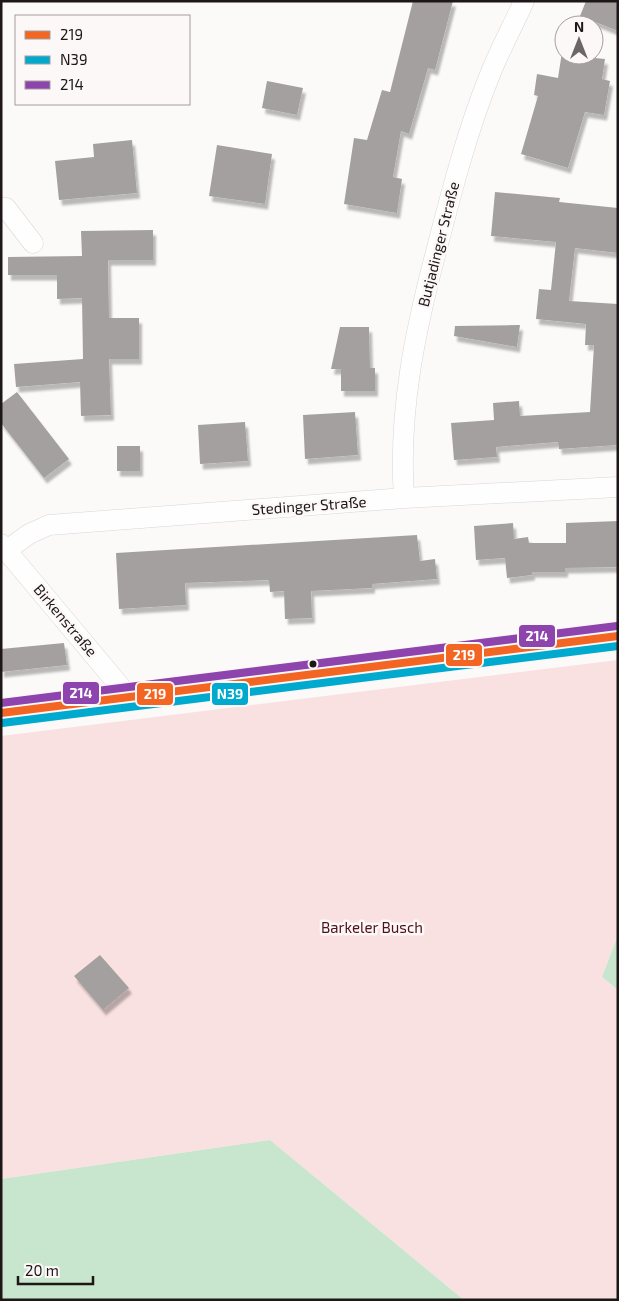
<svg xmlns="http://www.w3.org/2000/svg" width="619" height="1301" viewBox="0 0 619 1301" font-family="'Exo 2',sans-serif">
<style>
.green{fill:#fae1e1}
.water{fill:#c8e5ce}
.building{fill:#a5a0a0;filter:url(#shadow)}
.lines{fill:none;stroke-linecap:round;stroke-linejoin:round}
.minor-casing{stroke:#dbd5d5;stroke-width:21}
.tertiary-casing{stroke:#dbd5d5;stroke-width:28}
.minor{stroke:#fffefe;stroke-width:20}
.tertiary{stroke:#fffefe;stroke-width:26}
.bus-1-casing{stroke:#fdf8f8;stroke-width:11}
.bus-2-casing{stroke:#fdf8f8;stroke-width:11}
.bus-3-casing{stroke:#fdf8f8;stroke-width:11}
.bus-1{stroke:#f26522;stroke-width:8}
.bus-2{stroke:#00a9ce;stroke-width:8}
.bus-3{stroke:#8e44ad;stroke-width:8}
.bus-dot{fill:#1e1717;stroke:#fdf8f8;stroke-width:2}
.labels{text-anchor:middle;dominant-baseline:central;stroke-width:5;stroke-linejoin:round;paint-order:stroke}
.street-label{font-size:15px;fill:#1e1717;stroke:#fdf8f8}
.park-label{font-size:15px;fill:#4f1018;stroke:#fdf8f8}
.line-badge{stroke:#fdf8f8;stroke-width:2}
.badge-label{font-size:14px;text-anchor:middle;font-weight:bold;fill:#fff}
</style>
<defs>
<filter id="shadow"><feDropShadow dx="3" dy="5.5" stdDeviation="1" flood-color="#0004"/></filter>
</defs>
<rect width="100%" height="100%" fill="#fcf9f9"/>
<!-- green -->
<path class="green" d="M 618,660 L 618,935 L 602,977 L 618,990 L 618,1300 L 464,1300 L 270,1140 L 1,1179 L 1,736 Z"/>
<!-- water -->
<path class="water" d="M 618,935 L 618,990 L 602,977 Z
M 270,1140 L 464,1300 L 1,1300 L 1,1179 Z"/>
<!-- building -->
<path class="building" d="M 413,1 L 453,1 L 435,70 L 428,68 L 409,134 L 401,131 L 393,177 L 402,179 L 397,213 L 344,204 L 354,138 L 367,140 L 382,90 L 390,92 Z
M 586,1 L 618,1 L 618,31 L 580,16 Z
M 562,52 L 564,55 L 605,59 L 602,79 L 610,81 L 604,115 L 585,112 L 568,168 L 521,154 L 538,96 L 534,95 L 537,74 L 558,78 Z
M 267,81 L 303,88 L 297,115 L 262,108 Z
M 132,140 L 137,193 L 59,200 L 55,161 L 94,157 L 93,144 Z
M 217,145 L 272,154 L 265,204 L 209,196 Z
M 495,192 L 560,198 L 559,202 L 618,208 L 618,253 L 575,248 L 569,301 L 618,304 L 618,445 L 559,449 L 558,442 L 496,447 L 497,457 L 454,460 L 451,423 L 494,420 L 493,403 L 519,401 L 520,416 L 590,412 L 594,345 L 585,345 L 586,324 L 536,319 L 539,289 L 551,290 L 556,242 L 491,236 Z
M 153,230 L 153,260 L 108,260 L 109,318 L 139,318 L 139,359 L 109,359 L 111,415 L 81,416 L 80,382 L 16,387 L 14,364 L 83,359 L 82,298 L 57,299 L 57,275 L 8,275 L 8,257 L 82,256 L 81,231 Z
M 520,325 L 517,347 L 454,336 L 455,326 Z
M 340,327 L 369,327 L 370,368 L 375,368 L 375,391 L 341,391 L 341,369 L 331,369 Z
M 17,392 L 69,459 L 44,478 L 1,423 L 1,404 Z
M 355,412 L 358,455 L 305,459 L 303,415 Z
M 245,422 L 248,461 L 200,464 L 198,425 Z
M 117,446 L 140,446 L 140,471 L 117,471 Z
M 618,521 L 618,567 L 565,568 L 565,572 L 532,572 L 532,575 L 507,578 L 505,558 L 476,560 L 474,526 L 513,523 L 514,539 L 528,537 L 529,543 L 566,543 L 566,523 Z
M 417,535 L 420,561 L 435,559 L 437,579 L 372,584 L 372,588 L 311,591 L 312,618 L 285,619 L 284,591 L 270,592 L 269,580 L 185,583 L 186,605 L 119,609 L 116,553 Z
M 64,643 L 67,665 L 1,672 L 1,649 Z
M 100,955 L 129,988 L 103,1010 L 74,976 Z"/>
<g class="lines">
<defs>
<path id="minor" d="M 1,208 L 6,208 L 33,243
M 404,498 C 398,412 415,331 437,248 C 452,190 467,132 489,77 C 499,51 513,26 524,1
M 1,544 L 129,697
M 7,550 L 29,534 L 49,525 L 404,498 L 618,487"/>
<path id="tertiary" d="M 1,713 L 618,636"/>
</defs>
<!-- minor casing -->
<use href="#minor" class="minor-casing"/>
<!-- tertiary casing -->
<use href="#tertiary" class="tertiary-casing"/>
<!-- minor -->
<use href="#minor" class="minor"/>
<!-- tertiary -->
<use href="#tertiary" class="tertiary"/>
<defs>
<path id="bus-1" d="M 1,713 L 618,636"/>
<path id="bus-2" d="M 2,723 L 618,646"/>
<path id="bus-3" d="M 1,703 L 617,626"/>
</defs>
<!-- bus-1 casing -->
<use href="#bus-1" class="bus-1-casing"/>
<!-- bus-2 casing -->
<use href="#bus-2" class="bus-2-casing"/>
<!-- bus-3 casing -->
<use href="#bus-3" class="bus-3-casing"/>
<!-- bus-1 -->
<use href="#bus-1" class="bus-1"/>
<!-- bus-2 -->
<use href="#bus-2" class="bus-2"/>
<!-- bus-3 -->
<use href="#bus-3" class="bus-3"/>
</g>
<!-- markers -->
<circle class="bus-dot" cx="313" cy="664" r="4.5"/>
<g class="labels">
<!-- street labels -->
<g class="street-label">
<text transform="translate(438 244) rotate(-76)">Butjadinger Straße</text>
<text transform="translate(309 505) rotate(-4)">Stedinger Straße</text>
<text transform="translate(66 620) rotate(50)">Birkenstraße</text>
</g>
<!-- park labels -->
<g class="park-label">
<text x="372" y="927">Barkeler Busch</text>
</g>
</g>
<g class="line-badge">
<rect x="518" y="624" width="38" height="24" rx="5" fill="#8e44ad"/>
<rect x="445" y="643" width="38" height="24" rx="5" fill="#f26522"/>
<rect x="62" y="681" width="38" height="24" rx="5" fill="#8e44ad"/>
<rect x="136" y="682" width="38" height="24" rx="5" fill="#f26522"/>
<rect x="211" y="682" width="38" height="24" rx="5" fill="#00a9ce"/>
</g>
<g class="badge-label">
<text x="537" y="641">214</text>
<text x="464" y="660">219</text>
<text x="81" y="698">214</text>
<text x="155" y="699">219</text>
<text x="230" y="699">N39</text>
</g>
<!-- border -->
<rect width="619" height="1301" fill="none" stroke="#1e1717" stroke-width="5"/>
<!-- legend -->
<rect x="15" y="15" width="175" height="90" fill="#fdf8f8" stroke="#a49e9e"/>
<rect x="25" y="31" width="25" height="8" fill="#f26522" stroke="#a49e9e"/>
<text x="60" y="40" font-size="15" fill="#1e1717">219</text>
<rect x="25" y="56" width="25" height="8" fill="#00a9ce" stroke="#a49e9e"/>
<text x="60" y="65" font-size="15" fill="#1e1717">N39</text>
<rect x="25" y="81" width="25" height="8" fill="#8e44ad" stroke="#a49e9e"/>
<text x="60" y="90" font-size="15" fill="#1e1717">214</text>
<!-- north arrow -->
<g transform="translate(579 40)"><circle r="24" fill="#fdf8f8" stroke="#a49e9e"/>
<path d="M0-4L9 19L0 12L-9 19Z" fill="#6c6666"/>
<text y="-8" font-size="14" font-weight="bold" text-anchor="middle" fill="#1e1717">N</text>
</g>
<!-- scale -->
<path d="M18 1276v8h75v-8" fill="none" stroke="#1e1717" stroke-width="2.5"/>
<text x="25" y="1276" font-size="15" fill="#1e1717" stroke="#fdf8f8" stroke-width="4" paint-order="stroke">20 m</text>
</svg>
